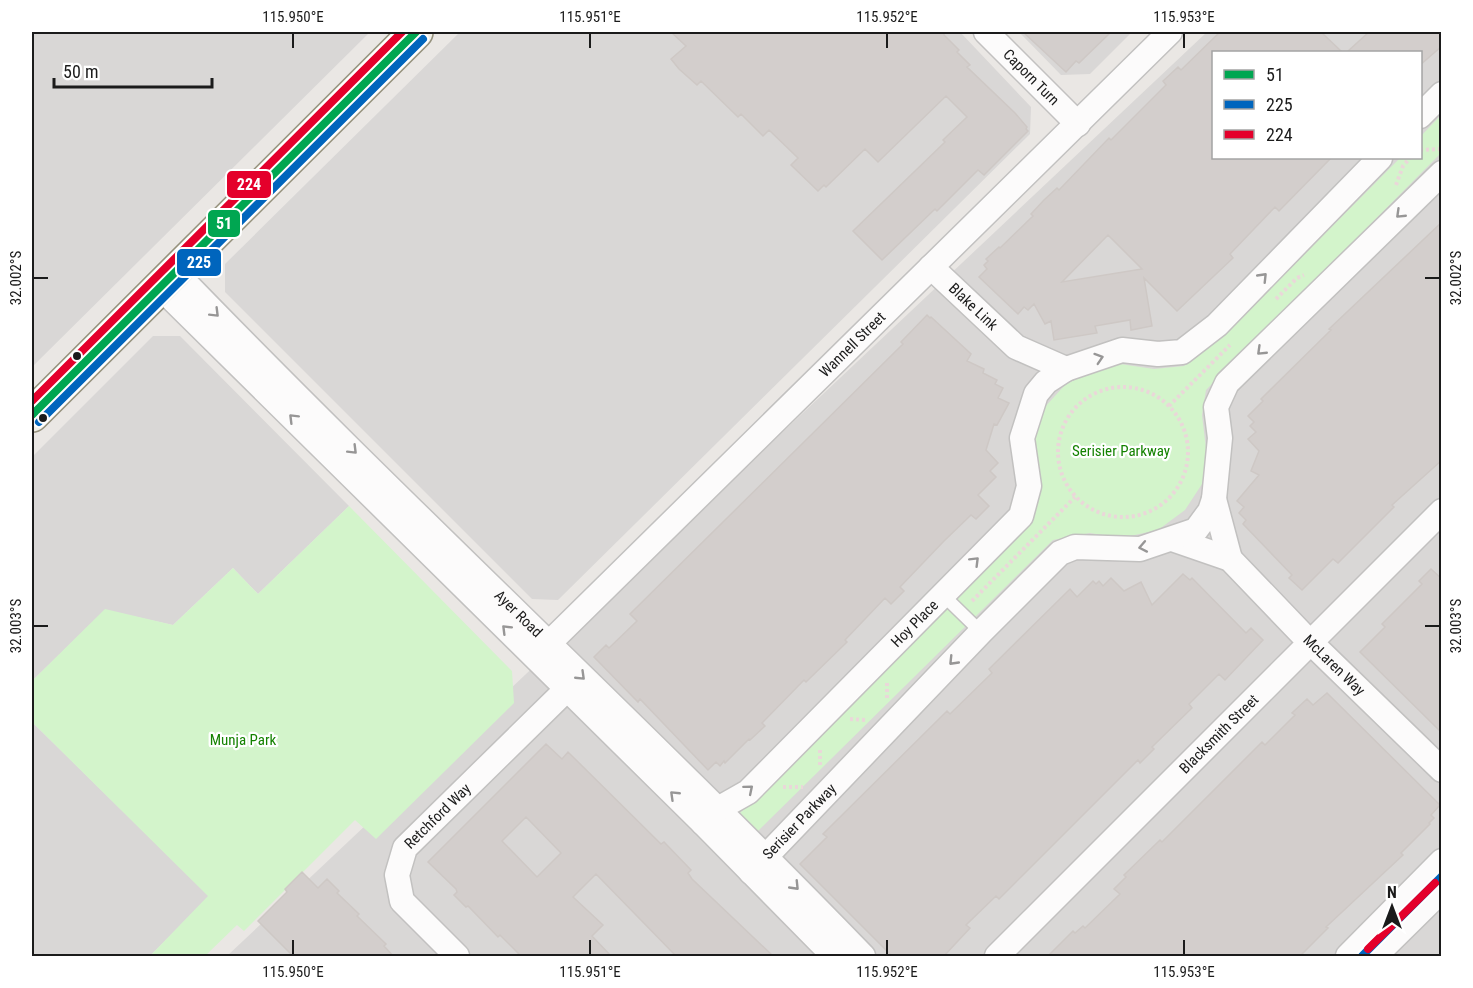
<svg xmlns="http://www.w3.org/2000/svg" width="1473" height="988" viewBox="0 0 1473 988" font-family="'Roboto Condensed',sans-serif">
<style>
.residential{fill:#d9d7d6;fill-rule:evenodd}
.park{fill:#d3f4cb}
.building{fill:#d3cecc;stroke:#cec8c5;stroke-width:1.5;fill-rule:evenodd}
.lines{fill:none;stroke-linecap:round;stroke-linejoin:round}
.lane-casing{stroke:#c2c1c0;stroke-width:15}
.street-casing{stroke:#c2c1c0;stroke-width:27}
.secondary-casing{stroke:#95917c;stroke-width:36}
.path{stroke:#ead7d9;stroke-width:4;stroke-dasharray:3 3;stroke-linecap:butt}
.lane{stroke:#fcfbfb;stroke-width:12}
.street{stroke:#fcfbfb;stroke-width:24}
.secondary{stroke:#f2f0e8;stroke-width:33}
.bus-1-casing{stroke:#fff;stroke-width:12}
.bus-2-casing{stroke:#fff;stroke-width:12}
.bus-3-casing{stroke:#fff;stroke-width:12}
.bus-1{stroke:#00a651;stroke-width:8}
.bus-2{stroke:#0065bd;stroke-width:8}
.bus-3{stroke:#e4002b;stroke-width:8}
.oneway{stroke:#979696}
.ticks{fill:none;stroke:#1b1b1b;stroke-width:2}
.bus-dot{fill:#1b1b1b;stroke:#fff;stroke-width:2}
.labels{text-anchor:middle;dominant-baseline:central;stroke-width:4.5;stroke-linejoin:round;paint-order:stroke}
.street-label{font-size:15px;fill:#1b1b1b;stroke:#fff}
.park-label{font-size:15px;fill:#148201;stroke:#fff}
.line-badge{stroke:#fff;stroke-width:2}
.badge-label{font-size:16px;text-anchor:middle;font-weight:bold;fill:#fff}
.neatline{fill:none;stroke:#1b1b1b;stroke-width:2}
.ticks-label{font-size:15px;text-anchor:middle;fill:#1b1b1b}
</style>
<rect width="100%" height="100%" fill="#eae7e4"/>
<!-- residential -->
<path class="residential" d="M 32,32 L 370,32 L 32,367 Z
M 460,32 L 960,32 L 1031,107 L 1030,134 L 558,600 L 532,599 L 225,292 L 225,264 Z
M 1019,32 L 1132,32 L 1090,74 L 1061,75 Z
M 1207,32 L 1441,32 L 1441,956 L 227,956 ZM 1214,52 L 1420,52 L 1420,158 L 1214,158 Z
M 153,336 L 180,336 L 349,506 L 258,594 L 233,568 L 173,625 L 105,610 L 32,681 L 32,457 Z
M 32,722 L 209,896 L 150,956 L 32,956 Z"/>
<!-- park -->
<path class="park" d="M 1441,115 L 1441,153 L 1206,390 L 1202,415 L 1207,457 L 1202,484 L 1185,510 L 1158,530 L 1121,538 L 1090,533 L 1053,540 L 756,833 L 738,815 L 1034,517 L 1041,487 L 1032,456 L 1034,436 L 1043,409 L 1065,385 L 1093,370 L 1120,364 L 1154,369 L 1184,366 L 1290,269 L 1400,158 L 1420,158 L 1421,136 Z
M 349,506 L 512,671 L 514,703 L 376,839 L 355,820 L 244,931 L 237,925 L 205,956 L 150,956 L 208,896 L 32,722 L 32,681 L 105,609 L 173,625 L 233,568 L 258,594 Z"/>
<!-- building -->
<path class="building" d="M 671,32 L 944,32 L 944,35 L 959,50 L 957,52 L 970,65 L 967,67 L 1015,113 L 1027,127 L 1026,129 L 1028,131 L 984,175 L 978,170 L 937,211 L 935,209 L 882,260 L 853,231 L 945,142 L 943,140 L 967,117 L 946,96 L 878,162 L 865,149 L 826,187 L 824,185 L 818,191 L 791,165 L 798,158 L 769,130 L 763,136 L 741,114 L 738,117 L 701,81 L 697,85 L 679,69 L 671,59 L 686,46 Z
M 1023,32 L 1111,32 L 1079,63 L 1076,61 L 1066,72 Z
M 1220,32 L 1321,32 L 1342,52 L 1214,52 L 1214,158 L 1331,158 L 1279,211 L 1275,207 L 1230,254 L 1233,258 L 1177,311 L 1144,278 L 1152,326 L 1131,330 L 1130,320 L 1095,326 L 1097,333 L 1054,340 L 1051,321 L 1045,324 L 1034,304 L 1028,310 L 1024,307 L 1018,314 L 979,277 L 987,269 L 984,265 L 988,261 L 986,259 L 999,247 L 1000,248 L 1033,216 L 1031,214 L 1044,200 L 1057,188 L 1059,190 L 1109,138 L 1111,140 L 1166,85 L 1163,81 L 1178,67 L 1181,70 ZM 1108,235 L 1142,269 L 1062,282 Z
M 1369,32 L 1442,32 L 1442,46 L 1420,65 L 1420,52 L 1347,52 Z
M 1442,222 L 1442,460 L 1392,505 L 1394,507 L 1338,563 L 1333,559 L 1302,590 L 1289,578 L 1292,575 L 1243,524 L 1246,520 L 1239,513 L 1244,507 L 1237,501 L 1259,475 L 1251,471 L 1259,451 L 1248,439 L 1256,432 L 1250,426 L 1254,422 L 1248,416 L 1263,401 L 1261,399 L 1331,330 L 1329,329 Z
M 927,315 L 930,318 L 931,317 L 971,354 L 967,361 L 984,369 L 983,373 L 997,380 L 995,384 L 1003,388 L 998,398 L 1009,403 L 997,425 L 994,424 L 986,450 L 998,463 L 990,471 L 996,477 L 978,495 L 989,506 L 976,519 L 971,515 L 944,541 L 900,587 L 904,591 L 891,604 L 885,598 L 845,640 L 847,642 L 806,682 L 804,680 L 762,723 L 765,726 L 750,740 L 749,739 L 725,763 L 724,761 L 720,766 L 716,762 L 708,770 L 640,699 L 638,702 L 594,657 L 606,645 L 609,648 L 637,621 L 630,614 L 903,344 L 901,342 Z
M 1431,569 L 1442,579 L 1442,733 L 1360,652 L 1385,627 L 1382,624 L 1422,584 L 1419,581 Z
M 1183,574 L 1190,580 L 1192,578 L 1246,633 L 1251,628 L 1263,640 L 1225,680 L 1219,674 L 1189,704 L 1192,708 L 1152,747 L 1154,749 L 1140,763 L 1138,760 L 999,899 L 996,896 L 966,925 L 970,928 L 943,957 L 893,957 L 800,864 L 827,837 L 823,834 L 947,711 L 950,714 L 992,673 L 989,669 L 1070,589 L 1077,597 L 1093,581 L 1096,584 L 1099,581 L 1103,586 L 1111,578 L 1124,591 L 1141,582 L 1152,605 Z
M 1327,693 L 1440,805 L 1431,815 L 1434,818 L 1429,823 L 1430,824 L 1401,853 L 1403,855 L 1326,927 L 1328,928 L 1299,957 L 1047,957 L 1073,931 L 1075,933 L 1083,926 L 1085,928 L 1120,894 L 1114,889 L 1126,877 L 1124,875 L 1160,840 L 1162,842 L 1262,742 L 1265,745 L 1295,715 L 1292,713 L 1307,699 L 1313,705 Z
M 546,744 L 562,759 L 568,752 L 661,844 L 664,842 L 691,870 L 688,873 L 692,879 L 774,957 L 677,957 L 596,874 L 573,897 L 603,925 L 592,936 L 612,957 L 522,957 L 500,935 L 498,937 L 468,906 L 466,907 L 454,895 L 457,892 L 456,889 L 428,862 ZM 526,817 L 561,853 L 537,877 L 502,841 Z
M 302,872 L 318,888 L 327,879 L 339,891 L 337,893 L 359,914 L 357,916 L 386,944 L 384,946 L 394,957 L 294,957 L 258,921 L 287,892 L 285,889 Z"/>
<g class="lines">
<defs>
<path id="lane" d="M 942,594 L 981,632"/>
<g id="street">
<path id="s1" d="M 986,32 L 1078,124"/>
<path d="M 1420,116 L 1442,94"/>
<path id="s2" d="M 931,267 L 1016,347 L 1066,369"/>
<path id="s3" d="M 174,271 C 399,504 638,724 863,956"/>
<path d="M 159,286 L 703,823 L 834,956"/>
<path d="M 1214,499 L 1230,559"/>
<path id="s4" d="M 1172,539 L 1230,559 L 1301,633 L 1442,770"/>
<path id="s5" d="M 536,656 L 1170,32"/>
<path id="s6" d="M 703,823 L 718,809 L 748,792 L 1021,516 L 1029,486 L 1022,438 L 1036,394 L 1046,382 L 1066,369 L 1122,350 L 1158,354 L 1182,352 L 1217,325 L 1380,158"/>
<path id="s7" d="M 751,872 L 981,632 L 1060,553 L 1075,547 L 1140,549 L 1196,530 L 1210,511 L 1214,499 L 1220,438 L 1216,407 L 1227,383 L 1442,173"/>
<path id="s8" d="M 457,956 L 402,901 L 397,875 L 405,848 L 566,690"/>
<path id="s9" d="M 997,956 L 1442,511"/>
<path d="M 1348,956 L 1442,861"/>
<path d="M 1375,956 L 1442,890"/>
</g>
<path id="secondary" d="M 32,415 L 416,32"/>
</defs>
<!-- lane casing -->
<use href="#lane" class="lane-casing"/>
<!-- street casing -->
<use href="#street" class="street-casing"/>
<!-- secondary casing -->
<use href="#secondary" class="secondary-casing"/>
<!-- path -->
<path class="path" d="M 1420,150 L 1440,149
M 1396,185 L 1403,166 L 1410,158
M 1276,299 L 1297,278 L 1304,275
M1058 452a65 65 0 1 1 130 0a65 65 0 1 1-130 0Z
M 1169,406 L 1230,345
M 972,601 L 1075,497
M 887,698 L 887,681
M 850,719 L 866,720
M 820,750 L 820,767
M 783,787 L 803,787"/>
<!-- lane -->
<use href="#lane" class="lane"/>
<!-- street -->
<use href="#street" class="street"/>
<!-- secondary -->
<use href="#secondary" class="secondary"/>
<defs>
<path id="bus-1" d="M 32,415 L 416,32"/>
<path id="bus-2" d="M 39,422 L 423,39
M 1362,956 L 1442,876"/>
<path id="bus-3" d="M 32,401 L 402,32
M 1368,949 L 1435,883"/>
</defs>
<!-- bus-1 casing -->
<use href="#bus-1" class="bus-1-casing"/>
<!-- bus-2 casing -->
<use href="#bus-2" class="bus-2-casing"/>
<!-- bus-3 casing -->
<use href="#bus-3" class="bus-3-casing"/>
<!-- bus-1 -->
<use href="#bus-1" class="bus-1"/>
<!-- bus-2 -->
<use href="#bus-2" class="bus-2"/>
<!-- bus-3 -->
<use href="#bus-3" class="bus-3"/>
</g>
<!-- one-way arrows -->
<defs><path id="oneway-chevron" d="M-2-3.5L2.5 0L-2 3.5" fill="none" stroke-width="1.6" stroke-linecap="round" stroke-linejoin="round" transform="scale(1.5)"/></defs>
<g class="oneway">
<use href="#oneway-chevron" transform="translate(1400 214) rotate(136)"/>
<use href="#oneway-chevron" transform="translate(1263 277) rotate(-46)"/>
<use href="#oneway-chevron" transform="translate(215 313) rotate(45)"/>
<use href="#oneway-chevron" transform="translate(1261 351) rotate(136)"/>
<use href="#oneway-chevron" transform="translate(1099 358) rotate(-18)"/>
<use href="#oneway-chevron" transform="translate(293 418) rotate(-135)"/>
<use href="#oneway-chevron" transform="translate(353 450) rotate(45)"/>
<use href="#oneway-chevron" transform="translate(1143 547) rotate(169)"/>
<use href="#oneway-chevron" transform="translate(975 561) rotate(-45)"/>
<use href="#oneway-chevron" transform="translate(506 629) rotate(-135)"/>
<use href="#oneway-chevron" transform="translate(953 661) rotate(134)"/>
<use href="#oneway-chevron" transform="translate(581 676) rotate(44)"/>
<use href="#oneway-chevron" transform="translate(749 789) rotate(-40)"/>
<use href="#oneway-chevron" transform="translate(674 795) rotate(-136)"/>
<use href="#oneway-chevron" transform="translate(795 886) rotate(46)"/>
</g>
<!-- ticks -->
<path class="ticks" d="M 293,33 L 293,48M 590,33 L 590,48M 887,33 L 887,48M 1184,33 L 1184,48M 33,278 L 48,278M 1425,278 L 1440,278M 33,626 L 48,626M 1425,626 L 1440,626M 293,940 L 293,955M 590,940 L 590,955M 887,940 L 887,955M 1184,940 L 1184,955"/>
<!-- markers -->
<g class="bus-dot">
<circle cx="77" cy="356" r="5"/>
<circle cx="43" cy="418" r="5"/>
</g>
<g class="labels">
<!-- street labels -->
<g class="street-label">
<text stroke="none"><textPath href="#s1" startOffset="64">Caporn Turn</textPath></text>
<text stroke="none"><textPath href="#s2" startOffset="58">Blake Link</textPath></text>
<text stroke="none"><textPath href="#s5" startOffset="444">Wannell Street</textPath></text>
<text stroke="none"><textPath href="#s3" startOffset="486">Ayer Road</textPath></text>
<text stroke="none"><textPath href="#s6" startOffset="292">Hoy Place</textPath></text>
<text stroke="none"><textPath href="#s4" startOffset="210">McLaren Way</textPath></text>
<text stroke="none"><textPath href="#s9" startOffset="314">Blacksmith Street</textPath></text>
<text stroke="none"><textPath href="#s8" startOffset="178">Retchford Way</textPath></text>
<text stroke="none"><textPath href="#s7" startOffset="70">Serisier Parkway</textPath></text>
</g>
<!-- park labels -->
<g class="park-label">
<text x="1121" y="451">Serisier Parkway</text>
<text x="243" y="740">Munja Park</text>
</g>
</g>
<g class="line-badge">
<rect x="226" y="170" width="46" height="29" rx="6" fill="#e4002b"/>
<rect x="207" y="209" width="34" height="29" rx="6" fill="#00a651"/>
<rect x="176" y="248" width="46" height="29" rx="6" fill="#0065bd"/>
</g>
<g class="badge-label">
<text x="249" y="190">224</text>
<text x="224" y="229">51</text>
<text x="199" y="268">225</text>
</g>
<!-- border -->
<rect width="1473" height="988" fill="none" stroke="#ffffff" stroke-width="66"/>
<!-- legend -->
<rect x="1212" y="51" width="210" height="108" fill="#ffffff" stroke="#a4a4a4" stroke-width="1.5"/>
<rect x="1224" y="70" width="30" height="9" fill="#00a651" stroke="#a4a4a4" stroke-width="1.5"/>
<text x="1266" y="81" font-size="18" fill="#1b1b1b">51</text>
<rect x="1224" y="100" width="30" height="9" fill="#0065bd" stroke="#a4a4a4" stroke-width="1.5"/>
<text x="1266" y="111" font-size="18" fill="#1b1b1b">225</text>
<rect x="1224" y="130" width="30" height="9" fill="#e4002b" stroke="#a4a4a4" stroke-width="1.5"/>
<text x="1266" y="141" font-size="18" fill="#1b1b1b">224</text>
<!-- north arrow -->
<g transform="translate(1392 907)" stroke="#ffffff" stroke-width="4.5" paint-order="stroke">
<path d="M0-4.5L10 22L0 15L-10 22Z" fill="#1b1b1b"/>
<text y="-9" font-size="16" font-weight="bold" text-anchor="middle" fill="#1b1b1b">N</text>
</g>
<!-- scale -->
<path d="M54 78v9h158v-9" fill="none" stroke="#1b1b1b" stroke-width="3"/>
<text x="63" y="78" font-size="18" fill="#1b1b1b" stroke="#ffffff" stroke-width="4.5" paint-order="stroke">50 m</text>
<rect x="33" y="33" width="1407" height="922" class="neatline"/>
<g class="ticks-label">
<text x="293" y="22">115.950°E</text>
<text x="590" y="22">115.951°E</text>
<text x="887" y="22">115.952°E</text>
<text x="1184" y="22">115.953°E</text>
<text transform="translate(16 278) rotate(-90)" y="5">32.002°S</text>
<text transform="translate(1456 278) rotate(-90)" y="5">32.002°S</text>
<text transform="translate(16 626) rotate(-90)" y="5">32.003°S</text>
<text transform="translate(1456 626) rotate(-90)" y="5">32.003°S</text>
<text x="293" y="977">115.950°E</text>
<text x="590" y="977">115.951°E</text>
<text x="887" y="977">115.952°E</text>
<text x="1184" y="977">115.953°E</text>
</g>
</svg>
